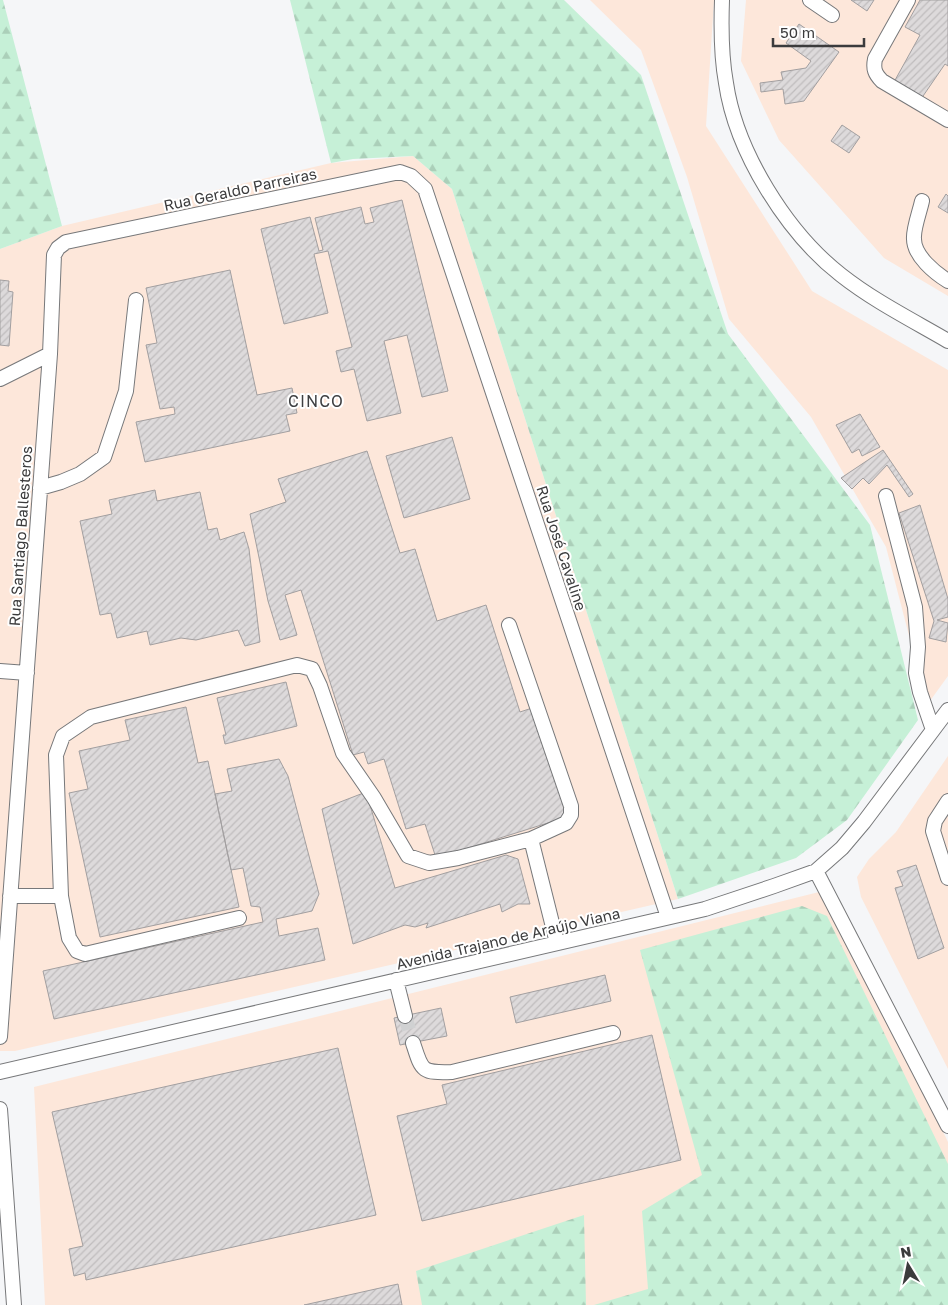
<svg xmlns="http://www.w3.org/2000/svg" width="948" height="1305" viewBox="0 0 948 1305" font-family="'Golos Text',sans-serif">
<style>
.industrial{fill:#fde7da}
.forest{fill:url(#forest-firs)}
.building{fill:url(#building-hatch);stroke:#a29fa0}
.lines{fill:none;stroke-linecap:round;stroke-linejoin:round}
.minor-tunnel{stroke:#d0d1d2;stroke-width:14;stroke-dasharray:14 7;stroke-linecap:butt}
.minor-casing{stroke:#77787a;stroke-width:16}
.minor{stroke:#fff;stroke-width:14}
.labels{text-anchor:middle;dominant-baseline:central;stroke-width:4;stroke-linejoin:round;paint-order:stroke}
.street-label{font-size:15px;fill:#3b3b3c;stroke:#fff}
.neighbourhood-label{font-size:16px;letter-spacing:1px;fill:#3e3f41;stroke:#fff}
</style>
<defs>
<pattern id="forest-firs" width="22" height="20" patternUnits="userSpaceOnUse" patternTransform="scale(1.25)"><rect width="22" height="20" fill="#c6f0d7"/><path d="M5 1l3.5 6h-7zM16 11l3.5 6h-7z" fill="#abcfb9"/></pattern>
<pattern id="building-hatch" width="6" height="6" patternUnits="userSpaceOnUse" patternTransform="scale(1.25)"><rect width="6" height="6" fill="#dddadb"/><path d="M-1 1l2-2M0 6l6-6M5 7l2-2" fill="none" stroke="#bfbcbd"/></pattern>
</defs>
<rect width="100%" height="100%" fill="#f5f6f8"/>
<!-- industrial -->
<path class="industrial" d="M 590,0 L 714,0 L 706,126 L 812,291 L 948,370 L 948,676 L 927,705 L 886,547 L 811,417 L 729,319 L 687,177 L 641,50 Z
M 746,0 L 948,0 L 948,296 L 884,258 L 779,140 L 741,61 Z
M 413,156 L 452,189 L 678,899 L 15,1051 L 0,1051 L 0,249 L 62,226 L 331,163 Z
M 948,756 L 948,1069 L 861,897 L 857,877 L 869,859 L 896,832 Z
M 827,890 L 948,1142 L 948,1305 L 45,1305 L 34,1087 Z"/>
<!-- forest -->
<path class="forest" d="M 0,0 L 3,0 L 62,226 L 0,249 Z
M 290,0 L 564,0 L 641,75 L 728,334 L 870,525 L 918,720 L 847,820 L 796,858 L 678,899 L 452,189 L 413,156 L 353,159 L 331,163 Z
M 802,906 L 827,916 L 948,1164 L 948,1305 L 594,1305 L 648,1289 L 642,1211 L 702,1175 L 640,950 Z
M 584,1215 L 586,1305 L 422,1305 L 416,1271 Z"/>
<!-- building -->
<path class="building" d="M 851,0 L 874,0 L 867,11 Z
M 920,0 L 948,0 L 948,66 L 945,64 L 921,99 L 894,82 L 920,35 L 905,27 Z
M 799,24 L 839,52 L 804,101 L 785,104 L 783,89 L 761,92 L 760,83 L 783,80 L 781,72 L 806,68 L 811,61 L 786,43 Z
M 842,125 L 860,137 L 849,153 L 831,141 Z
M 946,194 L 948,196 L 948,213 L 938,207 Z
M 402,200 L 448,391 L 422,397 L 407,335 L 384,341 L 401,413 L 367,421 L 354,369 L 341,372 L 336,351 L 352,347 L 328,251 L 314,254 L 328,313 L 284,324 L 261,229 L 310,217 L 319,251 L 323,250 L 315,218 L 361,207 L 365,224 L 374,222 L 370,208 Z
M 230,270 L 257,395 L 292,388 L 297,413 L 286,415 L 290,431 L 145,462 L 136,422 L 175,414 L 174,407 L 160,409 L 146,345 L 157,343 L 146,288 Z
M 0,280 L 9,281 L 8,291 L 13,292 L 9,346 L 0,345 Z
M 860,414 L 880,447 L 862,456 L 859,449 L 852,453 L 836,425 Z
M 452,437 L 470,499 L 404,518 L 386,456 Z
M 883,450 L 913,494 L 909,497 L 887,465 L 869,484 L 863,478 L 852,489 L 841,478 Z
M 367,451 L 400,553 L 415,549 L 437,621 L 486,605 L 520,712 L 532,708 L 567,817 L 436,858 L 425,824 L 406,829 L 384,759 L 368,764 L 364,752 L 353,755 L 301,590 L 285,595 L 297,635 L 280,640 L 268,601 L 250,514 L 286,502 L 278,479 Z
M 155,490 L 157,501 L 200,492 L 208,530 L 217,528 L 220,540 L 244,532 L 249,549 L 260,642 L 245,646 L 238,630 L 196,640 L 181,638 L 150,645 L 147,631 L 117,638 L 111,613 L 100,615 L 80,521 L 112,514 L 109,500 Z
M 920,505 L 948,599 L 948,617 L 937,620 L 948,623 L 946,642 L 929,638 L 934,621 L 899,513 Z
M 286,682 L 297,726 L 225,744 L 223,735 L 226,735 L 217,698 Z
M 186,707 L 198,763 L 208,761 L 239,907 L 100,937 L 69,793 L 88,789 L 79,751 L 130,740 L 125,720 Z
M 279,759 L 288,776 L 319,894 L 312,911 L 276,919 L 279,936 L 318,928 L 325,960 L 54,1019 L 43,971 L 263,922 L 260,907 L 251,906 L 243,868 L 231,870 L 215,794 L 232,791 L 227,769 Z
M 366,792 L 395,888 L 506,855 L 518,859 L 530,904 L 518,904 L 502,912 L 500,904 L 426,928 L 428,923 L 415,927 L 405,925 L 353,944 L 322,809 Z
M 916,865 L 944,948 L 918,959 L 895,888 L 903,886 L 897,871 Z
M 605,975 L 611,1001 L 516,1023 L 510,997 Z
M 441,1008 L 447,1036 L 400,1045 L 394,1018 Z
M 652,1035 L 681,1160 L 422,1221 L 397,1116 L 447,1104 L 442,1085 Z
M 338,1048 L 376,1215 L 86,1280 L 85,1273 L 74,1276 L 69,1249 L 83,1246 L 52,1112 Z
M 398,1284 L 402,1305 L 304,1305 Z"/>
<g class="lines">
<!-- minor-tunnel -->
<path class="minor-tunnel" d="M 405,1016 L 413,1043"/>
<defs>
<path id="minor" d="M 722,0 C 721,28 721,56 726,83 C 736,152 787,233 841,275 C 874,301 912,320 948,341
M 810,0 L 832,15
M 908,0 L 875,59 C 873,69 875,74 882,81 L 948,120
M 922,201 C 920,211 913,229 914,239 C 914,256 935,273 948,281
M 0,379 L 50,354
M 40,488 L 61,482 L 80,474 L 104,457 L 126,391 L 136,300
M 886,496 L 915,607 L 918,647 L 916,673 L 920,692 L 933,730
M 0,671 L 27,673
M 948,801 L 935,821 L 933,831 L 948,878
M 531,839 L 557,943
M 816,871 L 948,1126
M 10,896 L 61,896
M 239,918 L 85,954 L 77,951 L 69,938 L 61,896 L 56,755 L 63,736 L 91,717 L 297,665 L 312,669 L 320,686 L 343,753 L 374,798 L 408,856 L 429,863 L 458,858 L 531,839 L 566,823 L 571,815 L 571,806 L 509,625
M 396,980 L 405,1016
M 0,1037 L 50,354 L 54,255 L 58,248 L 66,242 L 400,172 L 411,176 L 425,189 L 668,917
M 413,1043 C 422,1071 421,1073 452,1072 L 613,1033
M 0,1072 L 705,909 L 774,886 L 816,871 L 842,848 L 864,822 L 948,710
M 0,1109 L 14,1305"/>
</defs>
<!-- minor casing -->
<use href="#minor" class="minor-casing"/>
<!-- minor -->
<use href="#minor" class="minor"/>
</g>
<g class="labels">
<!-- street labels -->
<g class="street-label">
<text transform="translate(240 189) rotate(-12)">Rua Geraldo Parreiras</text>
<text transform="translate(20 536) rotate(-86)">Rua Santiago Ballesteros</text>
<text transform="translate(562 548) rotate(72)">Rua José Cavaline</text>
<text transform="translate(508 938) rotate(-13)">Avenida Trajano de Araújo Viana</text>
</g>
<!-- neighbourhood labels -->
<g class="neighbourhood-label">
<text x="316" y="401">CINCO</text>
</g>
</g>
<!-- north arrow -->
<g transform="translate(908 1265) rotate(350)" stroke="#ffffff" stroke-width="4" paint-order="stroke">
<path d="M0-4L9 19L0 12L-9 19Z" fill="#3b3b3c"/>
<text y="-8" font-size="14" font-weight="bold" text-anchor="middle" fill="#3b3b3c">N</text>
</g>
<!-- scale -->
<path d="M773 38v8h91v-8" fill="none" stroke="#3b3b3c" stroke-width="2.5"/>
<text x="780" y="38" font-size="15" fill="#3b3b3c" stroke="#ffffff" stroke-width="4" paint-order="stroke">50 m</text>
</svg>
